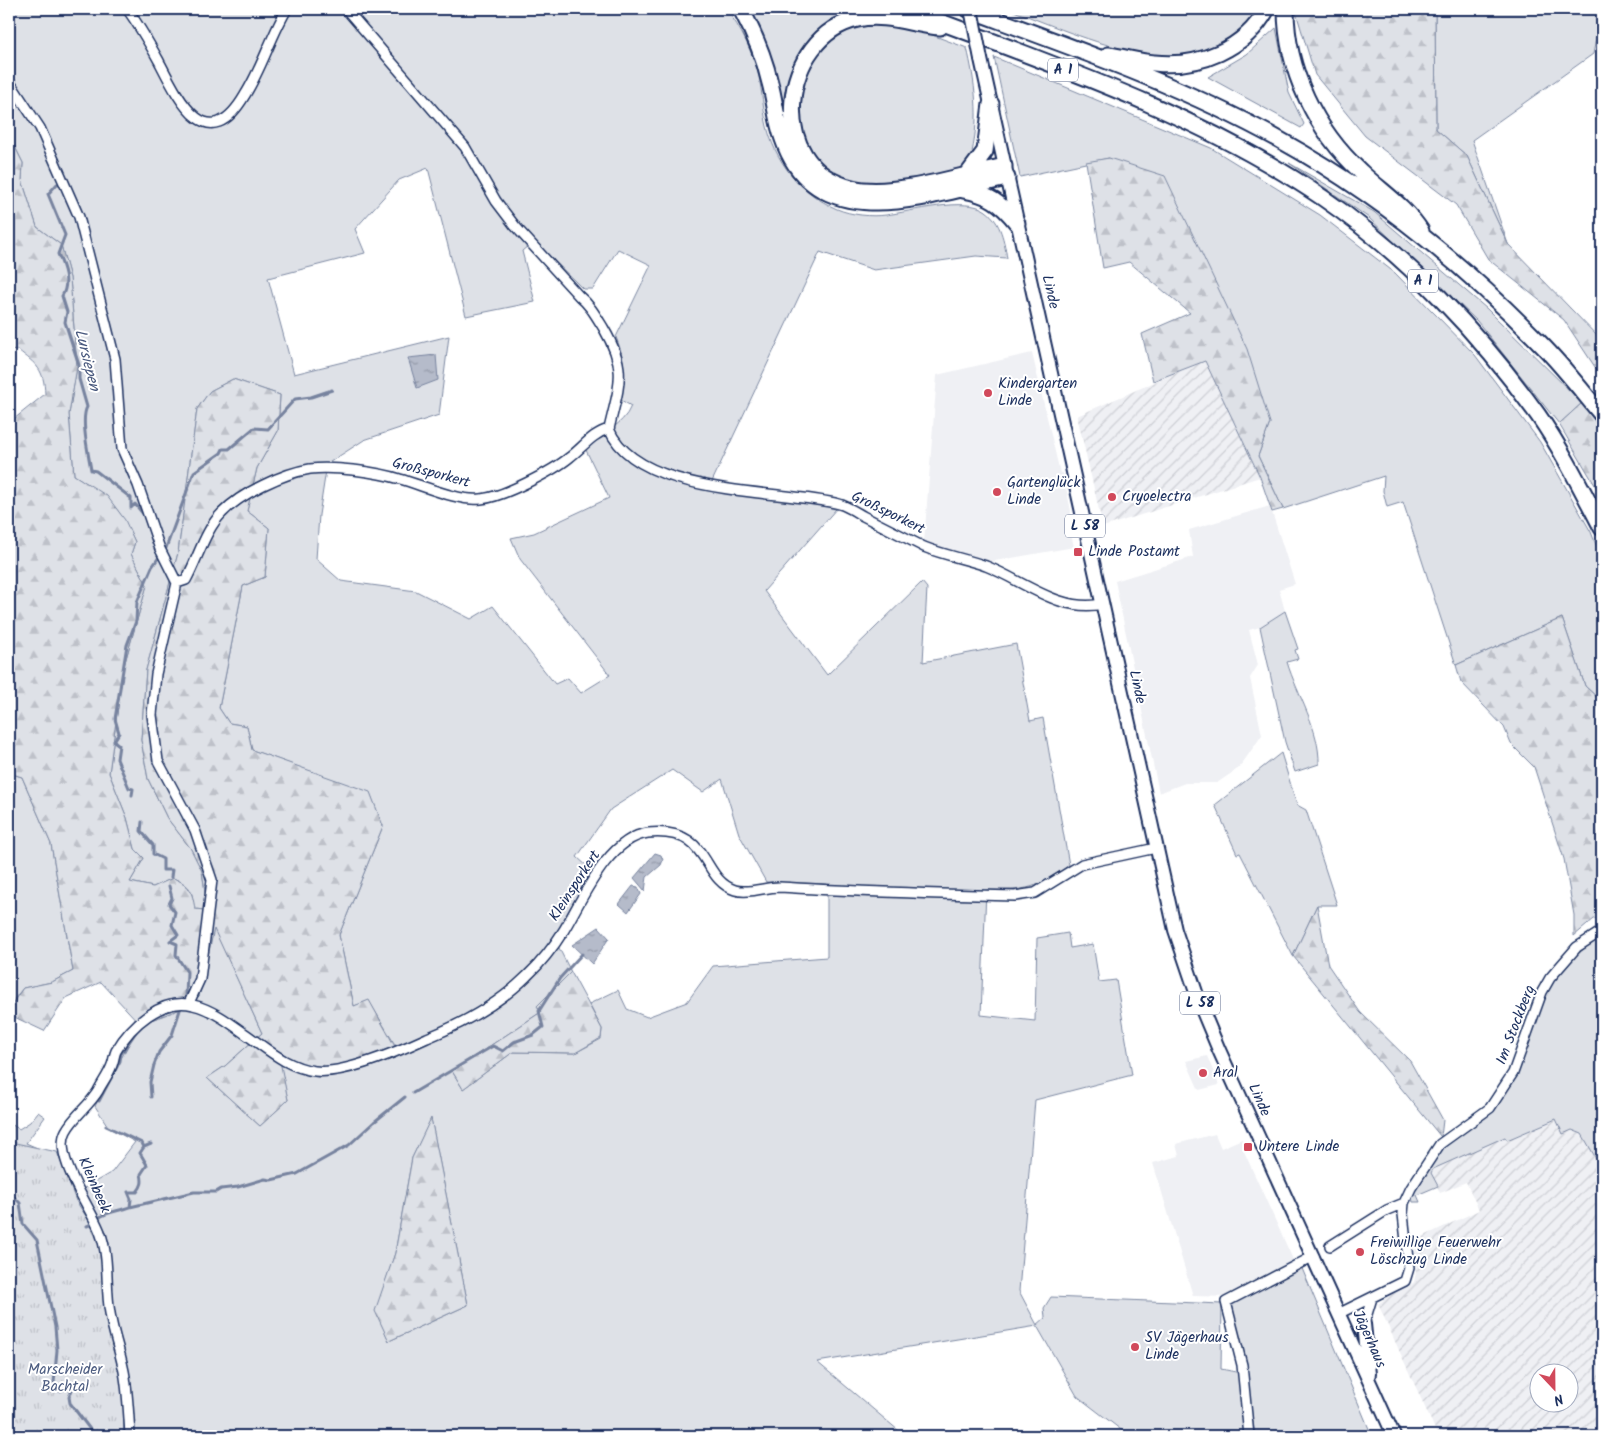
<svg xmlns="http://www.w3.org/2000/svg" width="1611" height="1445" viewBox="0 0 1611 1445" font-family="Kalam,sans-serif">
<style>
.built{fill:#eff0f4}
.industrial{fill:url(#industrial-furrows);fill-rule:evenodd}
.grass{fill:#dee1e7;stroke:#7c88a2;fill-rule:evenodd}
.forest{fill:url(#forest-firs);stroke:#7c88a2}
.park{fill:url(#park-tufts);stroke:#7c88a2}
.water{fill:url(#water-ripples);stroke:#77839f}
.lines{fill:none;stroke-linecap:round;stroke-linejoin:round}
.stream{stroke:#77839f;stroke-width:3}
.minor-casing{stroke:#1b2f5e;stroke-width:12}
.primary-casing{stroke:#1b2f5e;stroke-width:16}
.motorway-casing{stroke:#1b2f5e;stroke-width:19}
.minor{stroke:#fff;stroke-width:9}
.primary{stroke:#fff;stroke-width:12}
.motorway{stroke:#fff;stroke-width:15}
.primary-bridge-casing{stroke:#1b2f5e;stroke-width:16;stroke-linecap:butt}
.primary-bridge{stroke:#fff;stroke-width:12}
.poi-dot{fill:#d1495b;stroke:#fff;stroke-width:2}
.labels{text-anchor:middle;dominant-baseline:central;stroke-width:4;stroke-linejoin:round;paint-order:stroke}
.shield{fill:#fff;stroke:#5f6d8e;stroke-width:1}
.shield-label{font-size:14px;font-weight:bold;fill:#1b2f5e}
.street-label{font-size:15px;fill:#1b2f5e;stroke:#fff}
.poi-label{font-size:15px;fill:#1b2f5e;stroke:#fff;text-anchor:start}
.park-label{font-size:15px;fill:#4c5c80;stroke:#fff}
.water-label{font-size:16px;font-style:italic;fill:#49597e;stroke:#fff}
</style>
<defs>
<pattern id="industrial-furrows" width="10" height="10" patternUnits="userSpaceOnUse" patternTransform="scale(1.25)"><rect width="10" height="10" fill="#eff0f4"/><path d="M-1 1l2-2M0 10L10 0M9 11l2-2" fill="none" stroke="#ccced4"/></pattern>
<pattern id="forest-firs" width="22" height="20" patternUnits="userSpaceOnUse" patternTransform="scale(1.25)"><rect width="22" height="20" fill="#dee1e7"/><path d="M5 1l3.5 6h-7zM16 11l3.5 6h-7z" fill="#bec1c9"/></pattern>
<pattern id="park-tufts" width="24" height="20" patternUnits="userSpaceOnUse" patternTransform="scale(1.25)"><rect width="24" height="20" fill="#dee1e7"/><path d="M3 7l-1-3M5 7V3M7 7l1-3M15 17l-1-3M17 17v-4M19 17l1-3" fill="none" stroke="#bec1c9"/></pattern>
<pattern id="water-ripples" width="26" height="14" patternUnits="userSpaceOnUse" patternTransform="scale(1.25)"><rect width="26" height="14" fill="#b5bbca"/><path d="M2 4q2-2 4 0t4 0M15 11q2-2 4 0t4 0" fill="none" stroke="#9298a7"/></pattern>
</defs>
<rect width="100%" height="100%" fill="#fff"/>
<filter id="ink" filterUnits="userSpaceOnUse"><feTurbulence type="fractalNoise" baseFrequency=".02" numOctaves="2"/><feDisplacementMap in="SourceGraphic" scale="10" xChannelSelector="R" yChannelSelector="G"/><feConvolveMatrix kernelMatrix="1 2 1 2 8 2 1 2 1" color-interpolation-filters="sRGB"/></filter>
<g filter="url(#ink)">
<!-- built -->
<path class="built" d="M 1032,353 L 1060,473 L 1063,473 L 1071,511 L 1070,529 L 1074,547 L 989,562 L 924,542 L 937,375 Z
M 1270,506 L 1295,584 L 1279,589 L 1285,611 L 1260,627 L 1249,630 L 1258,665 L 1250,678 L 1262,735 L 1239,768 L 1217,783 L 1185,783 L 1159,793 L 1115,581 L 1193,557 L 1189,530 Z
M 1207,1056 L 1219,1085 L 1199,1090 L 1186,1061 Z
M 1215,1134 L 1221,1148 L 1242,1139 L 1246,1147 L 1242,1147 L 1295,1264 L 1227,1297 L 1193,1296 L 1153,1163 L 1179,1156 L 1176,1144 Z"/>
<!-- industrial -->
<path class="industrial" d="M 1205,360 L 1260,477 L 1103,527 L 1077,416 Z
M 1556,1119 L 1571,1130 L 1582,1134 L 1602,1169 L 1602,1436 L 1438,1436 L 1378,1304 L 1388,1296 L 1408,1287 L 1414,1282 L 1416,1272 L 1415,1248 L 1422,1237 L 1479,1210 L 1466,1182 L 1440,1193 L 1431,1173 L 1433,1169 L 1505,1137 L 1507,1140 ZM 1538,1372 L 1568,1372 L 1568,1402 L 1538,1402 Z"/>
<!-- grass -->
<path class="grass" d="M 9,9 L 726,9 C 741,28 753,53 759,77 C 762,92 763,107 766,122 C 774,161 800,193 837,209 C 851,215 871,217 886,215 C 909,212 967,196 986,211 C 1001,222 1004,241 1007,258 L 976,256 L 874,270 L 820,252 L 709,488 L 837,508 L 764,591 L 827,675 L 922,582 L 927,588 L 923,662 L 1016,644 L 1030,721 L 1043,718 L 1069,865 C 1037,889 1027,891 986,890 L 981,1015 L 1035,1021 L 1037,938 L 1068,933 L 1070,948 L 1093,944 L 1099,982 L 1116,980 L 1132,1075 L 1035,1100 L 1019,1291 L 1037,1325 L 1045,1318 L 1044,1308 L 1051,1297 L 1222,1304 L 1221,1369 L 1241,1373 L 1246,1436 L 1129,1436 L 1077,1396 L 1037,1326 L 817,1362 L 905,1436 L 52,1436 L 56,1348 L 44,1259 L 18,1201 L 9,1192 L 9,1123 L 19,1129 L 30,1122 L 38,1112 L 45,1117 L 26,1143 L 62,1159 L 74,1194 L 112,1172 L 135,1142 L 109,1128 L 95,1106 L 140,1024 L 189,1006 L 199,996 L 214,928 L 262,1033 L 225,1066 L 207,1078 L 260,1126 L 288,1100 L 279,1060 C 295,1069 309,1073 326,1073 C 338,1073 352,1066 363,1063 C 414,1047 467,1027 510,994 C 528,979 542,962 556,944 L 554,942 C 507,1000 464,1022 397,1048 L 369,1001 L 354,1006 L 339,935 L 383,826 L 370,793 L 252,750 L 247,726 L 229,723 L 219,708 L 243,586 L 265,577 L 269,528 L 247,511 L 257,468 L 278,431 L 280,395 L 233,379 L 210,391 L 197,409 L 178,553 L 146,670 L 141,740 L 148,779 L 167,818 L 191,849 L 202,871 L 206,898 L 205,910 L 194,909 C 192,890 192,886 173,878 L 153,887 L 130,882 L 144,858 L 135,849 L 127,818 L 109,773 L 123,669 L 147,585 L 131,554 L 135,542 C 118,504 108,497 74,475 L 69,414 L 77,366 L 70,278 L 61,245 L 37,227 L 22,180 L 23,163 L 9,135 ZM 428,168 L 466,316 L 535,302 L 522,251 L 534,241 L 583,289 L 593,289 L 618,249 L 651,265 L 616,337 C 625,360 626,376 621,400 L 631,406 C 623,427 601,432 585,448 L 609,498 L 534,533 L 511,538 L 520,559 L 610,675 L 581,693 L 568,678 L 555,684 L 493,606 L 471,619 L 416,591 L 341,581 L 316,559 L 319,515 L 327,464 L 364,440 L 439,415 L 449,336 L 294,374 L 268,278 L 365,253 L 355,229 L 399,180 ZM 672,770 L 703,792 L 722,779 L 739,834 L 766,882 L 827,884 L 827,957 L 713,966 L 687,1002 L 647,1017 L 627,1009 L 618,990 L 589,1004 L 602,1029 L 601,1039 L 575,1053 L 513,1052 L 463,1089 L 452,1071 L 541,1012 L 538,1006 L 571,972 L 557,944 L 582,899 L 598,876 L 577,857 L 611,809 ZM 431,1119 L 468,1305 L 389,1341 L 376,1311 L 395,1253 L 412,1158 Z
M 745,9 L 864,9 L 871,11 L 858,14 L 798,65 L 803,161 L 891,198 L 800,163 Z
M 1008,9 L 1159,9 L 1203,13 L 1215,9 L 1258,9 C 1208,101 1079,34 1008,9 Z
M 1435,9 L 1602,9 L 1593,54 L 1472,140 L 1508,244 L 1467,156 L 1436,129 Z
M 863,23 L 908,26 L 967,48 C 975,81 980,118 972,152 L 977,157 L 956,171 L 896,183 L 863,184 L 823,169 L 801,138 L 798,94 L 813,60 L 825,43 L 838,33 Z
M 1276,28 L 1289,93 L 1304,124 L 1301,128 L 1208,77 L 1247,54 Z
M 994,57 L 1211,148 L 1320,215 L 1395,273 L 1475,355 L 1540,442 L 1591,532 L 1602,560 L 1602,702 L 1585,686 L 1562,618 L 1456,665 L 1403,502 L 1387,507 L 1383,491 L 1384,476 L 1283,509 L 1258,456 L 1270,423 L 1109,158 L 1020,177 Z
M 1289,163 L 1374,212 L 1487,309 L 1582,403 L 1559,424 L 1477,321 L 1369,218 Z
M 1285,611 L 1298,649 L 1295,650 L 1298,659 L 1287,662 C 1297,695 1320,729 1319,764 L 1295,772 L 1285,742 L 1260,627 Z
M 1602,732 L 1602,776 L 1597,774 L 1597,741 Z
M 1281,753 L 1297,805 L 1306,810 L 1337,905 L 1317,905 L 1293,956 L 1240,853 L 1237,854 L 1215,805 Z
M 9,773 L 22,777 L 51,844 L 73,971 L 52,982 L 23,988 L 15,998 L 9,1016 Z
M 1602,936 L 1602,1169 L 1582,1134 L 1572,1130 L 1563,1134 L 1556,1119 L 1507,1140 L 1505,1137 L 1433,1169 L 1431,1173 L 1438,1186 L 1417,1195 L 1420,1202 L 1413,1202 L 1412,1197 C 1420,1179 1431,1156 1447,1143 C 1463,1130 1483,1124 1496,1107 C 1509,1088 1521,1068 1528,1046 C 1534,1027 1538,1007 1548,989 C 1561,966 1581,950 1602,936 Z
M 1301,1266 L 1372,1436 L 1255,1436 L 1245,1363 L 1230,1301 Z"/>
<!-- forest -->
<path class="forest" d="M 1159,9 L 1215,9 L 1203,13 Z
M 1295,9 L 1435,9 L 1436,129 L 1467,156 L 1508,244 L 1602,341 L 1602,375 L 1595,367 L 1564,320 L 1488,259 L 1456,205 L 1365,136 L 1315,75 Z
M 9,135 L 23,163 L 22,180 L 37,227 L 61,245 L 70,278 L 77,367 L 69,414 L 74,475 L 107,496 L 125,520 L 135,542 L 131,554 L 147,585 L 123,669 L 109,773 L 127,818 L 135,849 L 144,858 L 130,882 L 153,887 L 173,878 C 190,885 192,891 195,909 L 204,910 L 206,898 L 202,871 L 191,849 L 167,818 L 148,779 L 141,740 L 146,670 L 178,553 L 197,409 L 210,391 L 233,379 L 280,395 L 278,431 L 257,468 L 247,511 L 269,528 L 265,577 L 243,586 L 219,708 L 229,723 L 247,726 L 252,750 L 370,792 L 383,826 L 339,935 L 354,1006 L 369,1000 L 398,1052 L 329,1074 L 280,1061 L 288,1100 L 260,1126 L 207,1078 L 225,1066 L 262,1033 L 214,929 L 199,996 L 189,1006 L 140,1024 L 101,982 L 66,998 L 44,1031 L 10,1015 L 16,998 L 23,988 L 52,982 L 73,971 L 51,844 L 22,777 L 9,773 L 9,423 L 45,394 C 44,369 37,365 18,350 L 9,351 Z
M 1109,158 L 1165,176 L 1247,349 L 1270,423 L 1258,456 L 1283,509 L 1272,512 L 1260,477 L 1205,361 L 1153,381 L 1142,334 L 1190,313 L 1129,262 L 1103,268 L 1086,162 Z
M 1582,403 L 1602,431 L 1602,497 L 1559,424 Z
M 1562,618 L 1585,686 L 1602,702 L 1602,732 L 1597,741 L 1597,774 L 1602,776 L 1602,918 L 1594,919 L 1574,936 L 1574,915 L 1564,859 L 1534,767 L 1511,744 L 1504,727 L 1461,682 L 1456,665 Z
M 1317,905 L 1328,965 L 1360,1012 L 1410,1061 L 1443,1120 L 1441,1137 L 1293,956 Z
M 571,972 L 602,1029 L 601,1038 L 575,1053 L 513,1052 L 463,1089 L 452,1071 L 541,1012 L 537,1006 Z
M 431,1118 L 468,1305 L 389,1341 L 375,1311 L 395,1253 L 412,1158 Z"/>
<!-- park -->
<path class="park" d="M 9,1136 L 11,1142 L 57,1152 L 76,1201 L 105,1245 L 123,1379 L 124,1436 L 9,1436 Z"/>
<!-- water -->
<path class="water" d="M 436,355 L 438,380 L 417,388 L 408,358 Z
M 655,853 L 661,855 L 663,860 L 661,865 L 647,877 L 645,891 L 634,878 Z
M 633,886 L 638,887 L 641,894 L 628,912 L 619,904 Z
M 599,927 L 609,938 L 592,964 L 572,945 Z"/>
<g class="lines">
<!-- stream -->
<path class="stream" d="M 57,184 L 48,194 L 65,235 L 58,254 C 64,267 70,283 62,296 L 67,312 L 65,322 L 79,365 L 79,379 L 87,407 C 80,419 89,456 91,470 L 96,471 L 131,498 L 131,508 L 135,504 L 144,515 L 154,544
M 166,548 L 194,472 L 221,453 L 223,449 L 229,449 L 254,428 L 268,429 L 295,399 L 311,397 L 332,390
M 132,795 L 133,789 L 129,788 L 117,759 L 119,745 L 114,741 L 119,733 L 115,719 L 127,645 L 136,621 L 137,602 L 152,567 L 159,557
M 142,822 L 141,831 L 153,845 L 153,854 L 163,859 L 163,870 L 172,870 L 171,877
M 169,886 L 172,898 L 169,904 L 175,912 L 172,925 L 178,935 L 170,941 L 177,944 L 176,955 L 187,972 L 186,997
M 413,1093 L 493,1046 L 503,1051 L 514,1042 L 533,1035 L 543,1027 L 539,1011 L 560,978 L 582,954
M 151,1097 L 150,1082 L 154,1065 L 159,1052 L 172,1035 L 180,1010
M 99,1101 L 120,1061 L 121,1054 L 138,1029
M 106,1126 L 142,1143 L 144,1147
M 9,1192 L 20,1203 L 23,1224 L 37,1240 L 55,1327 L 57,1350 L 54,1383 L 55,1390 L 60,1391 L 66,1388 L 72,1390 L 69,1397 L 70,1403 L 95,1436
M 130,1207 L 194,1192 L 216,1192 L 221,1189 L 238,1187 L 265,1179 L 271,1180 L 297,1174 L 349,1145 L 374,1122 L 405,1097
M 98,1218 C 107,1212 119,1211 130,1207 L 131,1199 L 128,1192 L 137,1192 C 142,1186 143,1182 141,1174 L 147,1165 L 140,1153 L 144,1147 L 151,1144
M 87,1226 L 92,1224"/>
<defs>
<path id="minor" d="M 127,9 C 139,25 149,43 159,61 C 178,98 207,160 245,95 C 262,68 271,36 287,9
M 346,9 L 465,147 L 496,201 L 515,226 L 579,296 C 590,305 596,316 604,329 C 628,370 619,385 609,429 C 638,497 779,489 839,504 C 847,506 856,512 863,516 C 883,526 904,537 924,547 C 944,555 966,559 986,566 C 1024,581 1060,613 1102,604
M 9,81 L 40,128 L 79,217 L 115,359 L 122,449 L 138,485 L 160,549 L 177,583 L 156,674 L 152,715 L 158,761 L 195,830 L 212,880 L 200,979 L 189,1003
M 177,583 L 186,580 C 198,558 205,530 222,513 C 241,493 284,473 310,469 C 334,466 377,472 400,479 C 422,485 459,502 481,499 C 503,497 553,471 570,457 C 583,447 593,433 609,429
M 1330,1246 L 1387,1210 L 1404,1203
M 1340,1313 L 1405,1281 L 1409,1268 L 1403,1214 L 1404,1203 L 1411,1188 L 1440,1144 L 1490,1108 L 1513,1073 L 1542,992 L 1550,978 L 1577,947 L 1602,931
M 1364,1324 L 1372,1298
M 130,1436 C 129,1417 128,1397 125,1377 C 122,1356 113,1335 110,1313 C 105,1287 110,1258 100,1232 C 92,1209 52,1156 66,1131 C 74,1116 89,1106 98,1091 C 102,1083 109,1074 112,1065 C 114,1060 114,1055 116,1051 C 130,1026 162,997 193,1005 C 211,1009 229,1022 244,1033 C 266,1048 287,1068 315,1071 C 343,1075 401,1050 427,1038 C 464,1023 499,1004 527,976 C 541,963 554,946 564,930 C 582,900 608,838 648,833 C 712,827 700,879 735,890 C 748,894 765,887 779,887 C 857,892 936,894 1015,896 L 1035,893 L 1082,864 L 1156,848
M 1249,1436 L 1242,1365 L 1226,1302 L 1314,1256"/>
<path id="primary" d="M 981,59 L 1175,930 L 1201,1007 L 1219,1050 L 1394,1436
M 1364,1324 L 1369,1374"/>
<path id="motorway" d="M 741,9 C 754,33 764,56 770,83 C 775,101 776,121 783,139 C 817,239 933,194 1007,178
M 906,9 C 1048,63 1197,112 1323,198 C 1406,255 1480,334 1538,415 C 1563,451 1582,490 1602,528
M 968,9 C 1074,48 1181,85 1280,140 C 1376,193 1463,264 1540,343 C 1562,365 1582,391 1602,415
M 1286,9 C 1286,70 1316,131 1361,172 C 1383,193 1404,205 1421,231
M 940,27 C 913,25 886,13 858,19 C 781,35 763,167 852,188 C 892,198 963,175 1004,166
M 1108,55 C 1124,57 1139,62 1154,63 C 1199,68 1245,49 1267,9
M 968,174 L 985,151 L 991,104
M 963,190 C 990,195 1000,202 1017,223"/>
</defs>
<!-- minor casing -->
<use href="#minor" class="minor-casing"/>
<!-- primary casing -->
<use href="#primary" class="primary-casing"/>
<!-- motorway casing -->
<use href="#motorway" class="motorway-casing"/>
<!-- minor -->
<use href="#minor" class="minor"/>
<!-- primary -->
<use href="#primary" class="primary"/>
<!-- motorway -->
<use href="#motorway" class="motorway"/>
<defs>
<path id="primary-bridge" d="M 971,9 L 981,59"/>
</defs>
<!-- primary-bridge casing -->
<use href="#primary-bridge" class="primary-bridge-casing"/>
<!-- primary-bridge -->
<use href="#primary-bridge" class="primary-bridge"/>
</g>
</g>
<!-- markers -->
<g class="poi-dot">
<circle cx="988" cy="393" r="5"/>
<circle cx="997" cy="492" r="5"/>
<circle cx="1112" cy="497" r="5"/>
<rect x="1073" y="547" width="10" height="10" rx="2.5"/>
<circle cx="1203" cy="1073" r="5"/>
<rect x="1243" y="1142" width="10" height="10" rx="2.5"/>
<circle cx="1360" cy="1252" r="5"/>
<circle cx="1135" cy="1347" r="5"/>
</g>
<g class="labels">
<!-- shield labels -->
<g class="shield">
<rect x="1048" y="58.5" width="30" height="23" rx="4"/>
<rect x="1408" y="269.5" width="30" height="23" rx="4"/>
<rect x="1065" y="514.5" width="40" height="23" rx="4"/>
<rect x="1180" y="991.5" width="40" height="23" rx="4"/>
</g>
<g class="shield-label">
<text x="1063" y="70">A 1</text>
<text x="1423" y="281">A 1</text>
<text x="1085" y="526">L 58</text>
<text x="1200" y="1003">L 58</text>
</g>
<!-- street labels -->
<g class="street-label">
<text transform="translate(1050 292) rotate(77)">Linde</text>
<text transform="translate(431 473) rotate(15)">Großsporkert</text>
<text transform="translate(888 513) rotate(26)">Großsporkert</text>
<text transform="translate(1137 687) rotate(78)">Linde</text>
<text transform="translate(575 886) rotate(-57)">Kleinsporkert</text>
<text transform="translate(1516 1025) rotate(-69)">Im Stockberg</text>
<text transform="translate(1259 1100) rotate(66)">Linde</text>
<text transform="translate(94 1185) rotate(66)">Kleinbeek</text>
<text transform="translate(1369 1339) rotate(66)">Jägerhaus</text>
</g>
<!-- poi labels -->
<g class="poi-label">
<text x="998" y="384">Kindergarten<tspan x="998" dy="17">Linde</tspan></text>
<text x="1007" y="483">Gartenglück<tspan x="1007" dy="17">Linde</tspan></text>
<text x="1122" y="497">Cryoelectra</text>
<text x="1088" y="552">Linde Postamt</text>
<text x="1213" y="1073">Aral</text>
<text x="1258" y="1147">Untere Linde</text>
<text x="1370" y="1243">Freiwillige Feuerwehr<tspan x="1370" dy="17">Löschzug Linde</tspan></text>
<text x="1145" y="1338">SV Jägerhaus<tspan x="1145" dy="17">Linde</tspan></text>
</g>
<!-- park labels -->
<g class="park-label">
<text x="65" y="1370">Marscheider<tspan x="65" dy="17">Bachtal</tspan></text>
</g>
<!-- water labels -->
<g class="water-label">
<text transform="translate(87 360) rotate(76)">Lursiepen</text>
</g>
</g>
<!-- margin -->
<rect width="1611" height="1445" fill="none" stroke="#fff" stroke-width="30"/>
<rect x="15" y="15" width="1581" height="1415" fill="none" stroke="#1b2f5e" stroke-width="2" filter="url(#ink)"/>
<!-- north arrow -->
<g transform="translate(1554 1388) rotate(158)"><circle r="24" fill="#ffffff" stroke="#a4acbf"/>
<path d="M0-4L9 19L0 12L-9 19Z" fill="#d1495b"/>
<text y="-8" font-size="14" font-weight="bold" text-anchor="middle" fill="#1b2f5e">N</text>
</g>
</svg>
